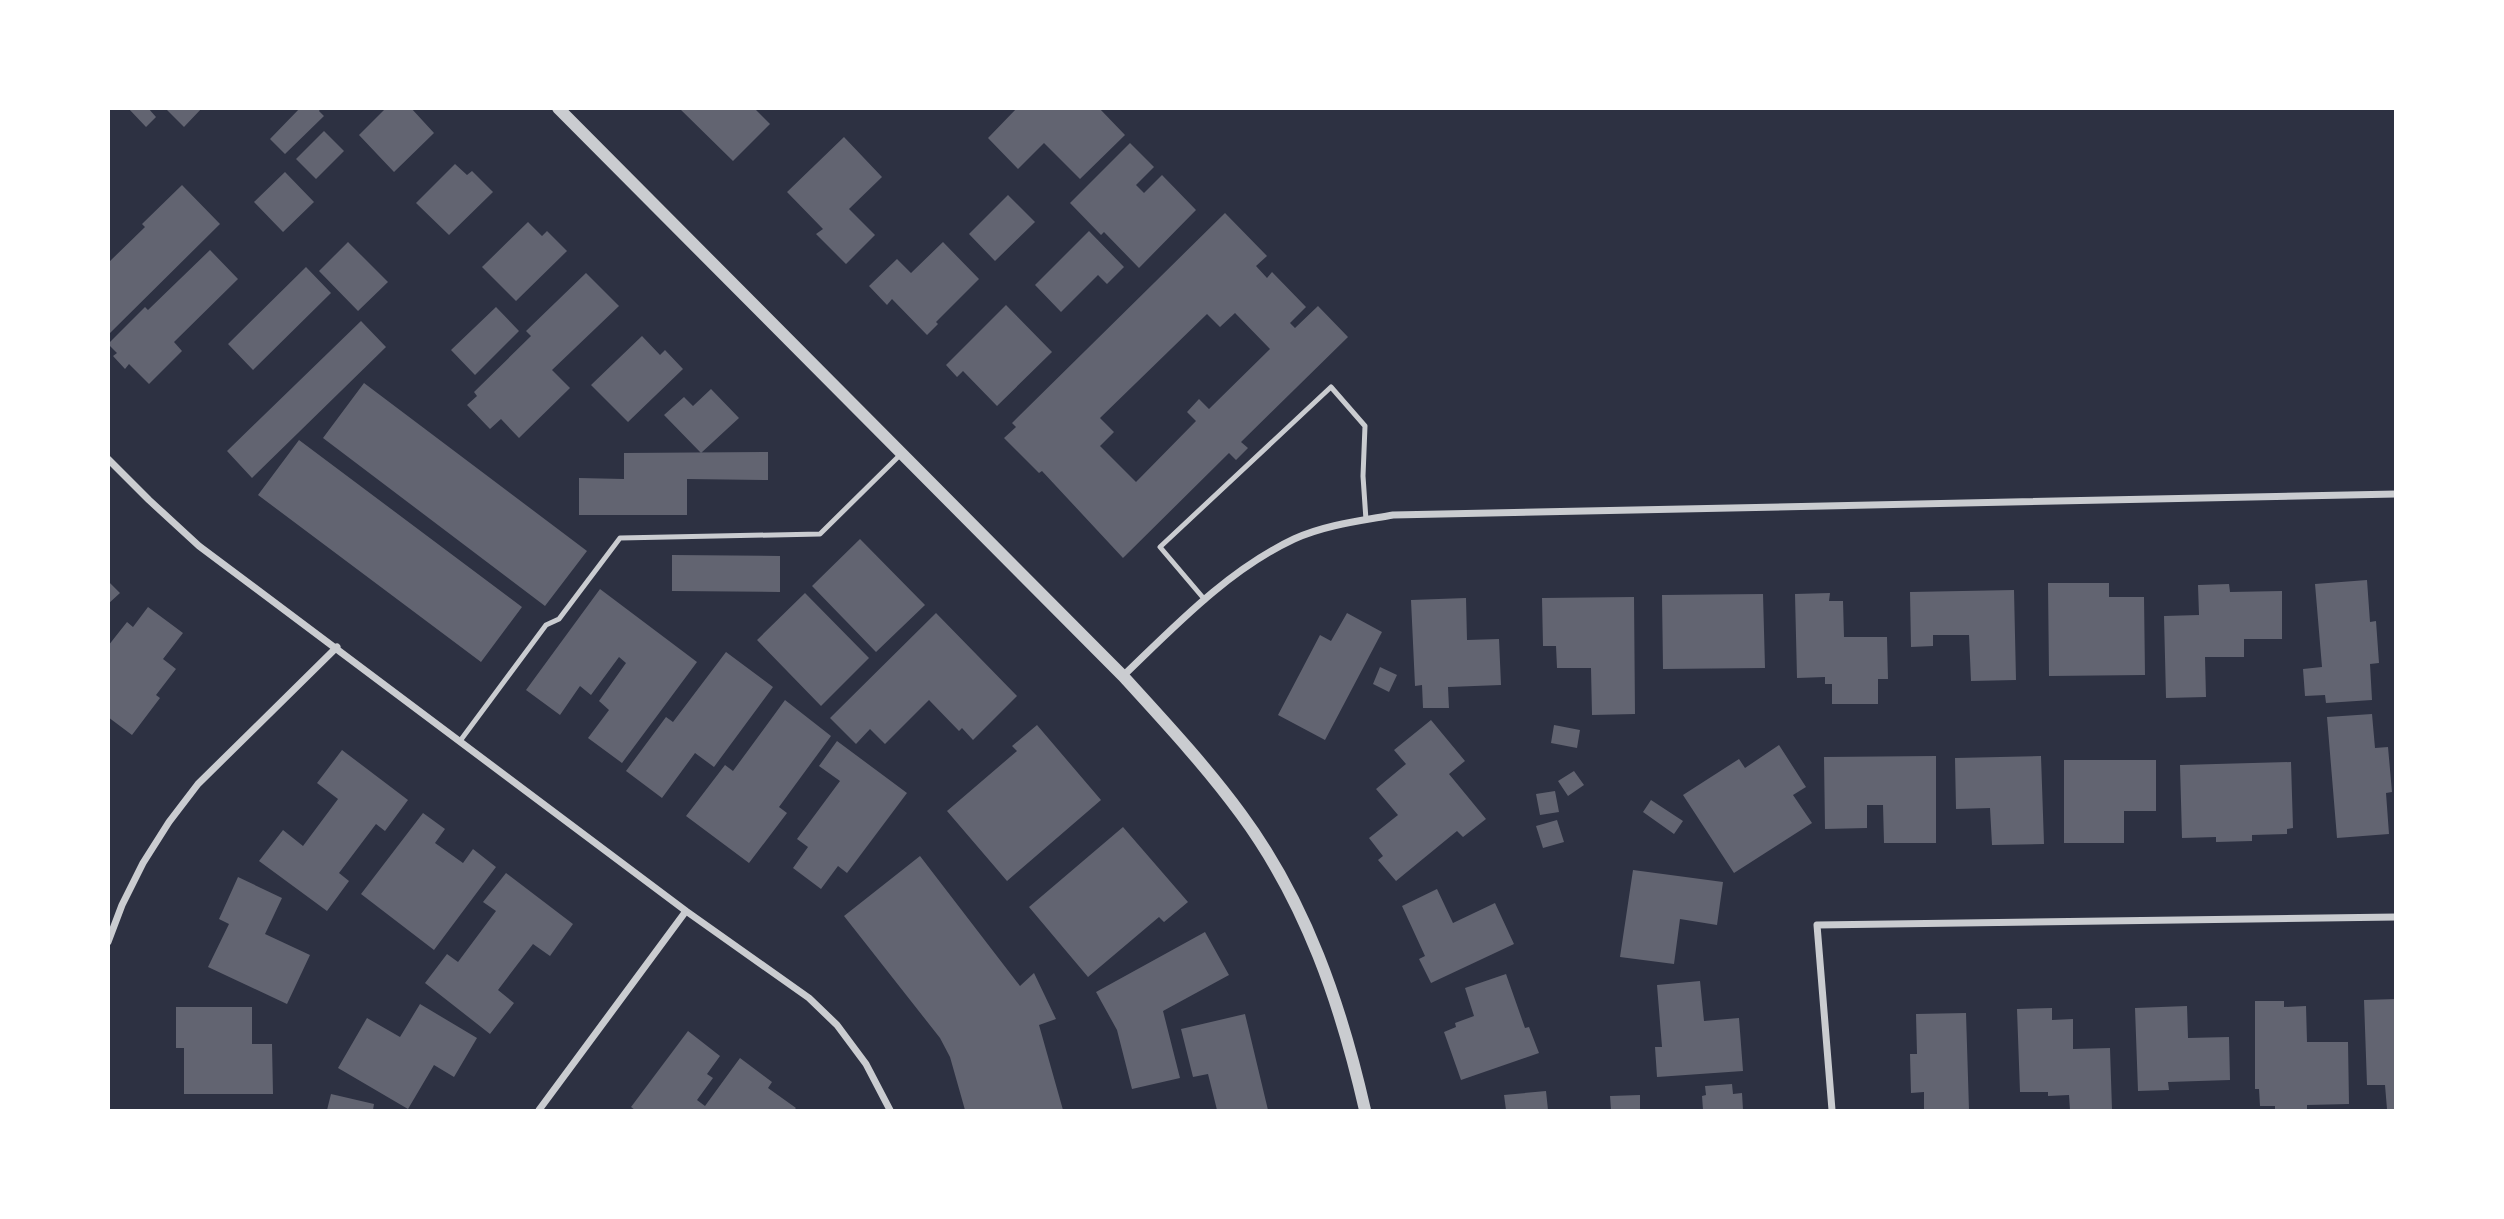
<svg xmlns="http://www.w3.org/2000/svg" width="2504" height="1219" viewBox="0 0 2504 1219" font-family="Jost,sans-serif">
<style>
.building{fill:#626471;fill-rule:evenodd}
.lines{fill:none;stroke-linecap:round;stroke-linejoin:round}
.service{stroke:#caccd0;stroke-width:5}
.minor{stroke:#caccd0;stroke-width:7}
.tertiary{stroke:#caccd0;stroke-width:12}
</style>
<rect width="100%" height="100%" fill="#2d3142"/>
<!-- building -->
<path class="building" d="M 128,108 L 148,108 L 156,117 L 146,127 Z
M 165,108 L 202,108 L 184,127 Z
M 300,108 L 321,108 L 319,111 L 324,116 L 285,154 L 270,139 Z
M 386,108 L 411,108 L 434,133 L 394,172 L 359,135 Z
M 679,108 L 758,108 L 756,110 L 770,124 L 733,161 Z
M 1017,108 L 1099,108 L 1125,135 L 1080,179 L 1044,143 L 1018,169 L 988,138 Z
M 324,131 L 344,151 L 316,179 L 296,159 Z
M 844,137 L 882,177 L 849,209 L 875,235 L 846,264 L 816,234 L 823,229 L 787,192 Z
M 1130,143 L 1154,167 L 1136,185 L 1144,193 L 1162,175 L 1196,210 L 1139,268 L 1104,232 L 1101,235 L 1070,203 Z
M 455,164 L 467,175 L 472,171 L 493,192 L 449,235 L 416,203 Z
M 285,172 L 314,202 L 283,232 L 254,202 Z
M 182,185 L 220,224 L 108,335 L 108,263 L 145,227 L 142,224 Z
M 1008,195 L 1035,222 L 995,261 L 969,234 Z
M 1225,213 L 1267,256 L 1256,266 L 1267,278 L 1272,272 L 1306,307 L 1290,323 L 1295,328 L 1318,306 L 1348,337 L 1241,442 L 1248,448 L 1236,460 L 1229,453 L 1123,558 L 1042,471 L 1039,473 L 1004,438 L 1016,427 L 1012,423 ZM 1235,313 L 1270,349 L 1209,409 L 1199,399 L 1187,412 L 1196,421 L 1136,482 L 1100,446 L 1114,432 L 1100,418 L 1207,314 L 1220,327 Z
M 528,222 L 542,236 L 547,231 L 567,251 L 516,301 L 482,267 Z
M 1089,231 L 1124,267 L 1107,284 L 1098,275 L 1061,312 L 1035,285 Z
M 348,242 L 388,282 L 358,311 L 319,271 Z
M 943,242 L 979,279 L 936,322 L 938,324 L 927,335 L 892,299 L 887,305 L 869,286 L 897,259 L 911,273 Z
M 210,250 L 238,279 L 174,342 L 182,351 L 149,384 L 129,364 L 125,369 L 113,356 L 117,353 L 108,344 L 145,307 L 148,310 Z
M 306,267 L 331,293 L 253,370 L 228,344 Z
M 586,273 L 619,306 L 552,370 L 570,388 L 519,438 L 501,419 L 490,429 L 467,405 L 477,396 L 474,392 L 531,336 L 526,331 Z
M 1006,305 L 1052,352 L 997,406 L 963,371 L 957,377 L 946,365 Z
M 496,307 L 519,331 L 475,375 L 451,350 Z
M 361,321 L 386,347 L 252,478 L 227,451 Z
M 642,336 L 660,355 L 665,350 L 683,369 L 628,422 L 591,385 Z
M 364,383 L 587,551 L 545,606 L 323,438 Z
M 711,389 L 739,418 L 701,453 L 664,415 L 684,397 L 693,406 Z
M 299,440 L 522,607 L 481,662 L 258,495 Z
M 768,452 L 768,480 L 687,479 L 687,515 L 579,515 L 579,478 L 624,479 L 624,453 Z
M 860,539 L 925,605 L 876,652 L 812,586 Z
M 672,555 L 780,556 L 780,592 L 672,591 Z
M 2367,580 L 2370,622 L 2376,621 L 2379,663 L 2370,664 L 2372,700 L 2326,703 L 2325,695 L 2305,696 L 2303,669 L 2322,667 L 2315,584 Z
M 108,581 L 120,593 L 108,604 Z
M 2048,583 L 2109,583 L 2109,597 L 2144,597 L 2145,675 L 2049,676 Z
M 2229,584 L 2230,592 L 2282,591 L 2282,639 L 2244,639 L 2244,657 L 2205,657 L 2206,697 L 2166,698 L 2164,616 L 2199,615 L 2198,585 Z
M 600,589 L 697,662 L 622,763 L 588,738 L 609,710 L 599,701 L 626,663 L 619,657 L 591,695 L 580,686 L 560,715 L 526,690 Z
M 2014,590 L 2016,680 L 1971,681 L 1969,635 L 1933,635 L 1933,646 L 1911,647 L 1910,592 Z
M 805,593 L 869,658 L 821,706 L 757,640 Z
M 1830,593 L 1829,601 L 1843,601 L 1844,637 L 1887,637 L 1888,679 L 1878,679 L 1878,704 L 1832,704 L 1832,684 L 1825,684 L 1825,677 L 1797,678 L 1795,594 Z
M 1763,594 L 1765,668 L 1663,669 L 1662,595 Z
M 1634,597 L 1635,714 L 1592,715 L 1591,668 L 1557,668 L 1556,646 L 1543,646 L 1542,598 Z
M 1466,598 L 1467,640 L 1499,639 L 1501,685 L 1448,687 L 1449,708 L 1423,708 L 1422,685 L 1415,686 L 1411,600 Z
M 148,607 L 183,633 L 163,659 L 176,669 L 156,695 L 160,698 L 132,735 L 108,717 L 108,646 L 127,622 L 133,627 Z
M 936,613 L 1017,696 L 973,740 L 962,728 L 959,731 L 929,700 L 885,744 L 870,729 L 856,744 L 830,718 Z
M 1347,613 L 1382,632 L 1325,740 L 1278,715 L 1320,635 L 1331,641 Z
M 726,652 L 773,687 L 714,767 L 695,753 L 662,798 L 626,771 L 666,717 L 673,722 Z
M 1380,667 L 1397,675 L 1389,692 L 1373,684 Z
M 785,700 L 831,736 L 779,807 L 787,813 L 749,863 L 686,816 L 725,765 L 733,771 Z
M 2372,714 L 2375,748 L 2388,747 L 2392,792 L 2386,793 L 2389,834 L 2337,838 L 2327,717 Z
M 1431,720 L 1465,761 L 1449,774 L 1486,819 L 1463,837 L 1457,831 L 1396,881 L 1378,860 L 1383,856 L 1369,838 L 1398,815 L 1376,789 L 1406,764 L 1394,750 Z
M 1037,725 L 1101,800 L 1007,881 L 947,811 L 1017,751 L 1012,746 Z
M 1554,725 L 1580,730 L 1577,748 L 1551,743 Z
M 837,741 L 907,793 L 847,873 L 838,866 L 821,889 L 793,868 L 808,847 L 797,839 L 840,781 L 819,766 Z
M 1779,745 L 1806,787 L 1793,795 L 1812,823 L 1734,873 L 1683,795 L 1739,759 L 1745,768 Z
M 342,750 L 408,800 L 385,831 L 376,824 L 339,873 L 349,881 L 327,911 L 259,861 L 283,830 L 303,846 L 338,799 L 317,783 Z
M 1936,756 L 1936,843 L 1884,843 L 1883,805 L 1867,805 L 1867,828 L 1825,829 L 1824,757 Z
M 2041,756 L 2044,844 L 1992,845 L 1990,808 L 1956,809 L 1955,758 Z
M 2064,760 L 2156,760 L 2156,811 L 2124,811 L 2124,843 L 2064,843 Z
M 2291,762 L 2293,828 L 2287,829 L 2287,834 L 2252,835 L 2252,841 L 2216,842 L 2216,837 L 2182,838 L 2180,765 Z
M 1574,771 L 1584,785 L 1568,796 L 1558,781 Z
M 1555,791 L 1559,812 L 1540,815 L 1536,794 Z
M 1651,800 L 1683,821 L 1674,834 L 1643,812 Z
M 423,813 L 445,829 L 435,843 L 463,863 L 473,849 L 496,867 L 434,950 L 361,894 Z
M 1557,820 L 1564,842 L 1543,848 L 1536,826 Z
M 1123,827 L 1188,902 L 1164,922 L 1159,917 L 1088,977 L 1029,907 Z
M 920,856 L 1020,986 L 1034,973 L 1056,1019 L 1039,1025 L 1063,1110 L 965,1110 L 950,1057 L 940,1038 L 844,916 Z
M 1633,870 L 1723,882 L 1717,925 L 1680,919 L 1674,964 L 1620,957 Z
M 506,873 L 573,924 L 550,956 L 533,944 L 498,990 L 514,1003 L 490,1034 L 425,983 L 447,954 L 458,962 L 496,911 L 483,902 Z
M 238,877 L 282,898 L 265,934 L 310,955 L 287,1004 L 208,967 L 229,924 L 219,919 Z
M 1437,889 L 1453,923 L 1495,903 L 1514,944 L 1431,983 L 1419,959 L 1425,956 L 1402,906 Z
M 1205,932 L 1229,975 L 1163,1011 L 1180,1078 L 1132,1089 L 1117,1030 L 1096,992 Z
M 1506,974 L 1525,1028 L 1529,1027 L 1539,1053 L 1461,1080 L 1444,1032 L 1456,1027 L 1455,1023 L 1474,1016 L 1465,988 Z
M 1700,981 L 1704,1021 L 1739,1018 L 1743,1071 L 1657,1077 L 1655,1047 L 1662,1047 L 1657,985 Z
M 2396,999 L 2396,1109 L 2387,1109 L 2385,1085 L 2367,1085 L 2364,1000 Z
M 2255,1001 L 2284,1001 L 2284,1007 L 2306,1006 L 2307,1042 L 2348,1042 L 2349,1104 L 2307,1105 L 2307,1110 L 2275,1110 L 2275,1106 L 2260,1106 L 2259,1089 L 2255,1089 Z
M 420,1004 L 477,1038 L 454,1077 L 434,1065 L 408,1109 L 338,1068 L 367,1018 L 400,1037 Z
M 2187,1006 L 2188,1038 L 2229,1037 L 2230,1080 L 2168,1082 L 2169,1090 L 2138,1091 L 2135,1008 Z
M 176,1007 L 252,1007 L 252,1044 L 272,1044 L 273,1094 L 184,1094 L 184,1048 L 176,1048 Z
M 2052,1008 L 2052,1020 L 2073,1019 L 2073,1049 L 2110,1048 L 2112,1110 L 2070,1110 L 2069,1095 L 2048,1096 L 2048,1092 L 2020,1092 L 2017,1009 Z
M 1966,1013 L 1969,1110 L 1924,1110 L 1924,1092 L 1911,1093 L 1910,1054 L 1917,1054 L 1916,1014 Z
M 1245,1014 L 1268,1110 L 1217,1110 L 1208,1074 L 1193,1077 L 1181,1029 Z
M 688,1031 L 720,1056 L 707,1074 L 713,1078 L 697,1100 L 705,1106 L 740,1058 L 772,1082 L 768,1088 L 796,1108 L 794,1110 L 635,1110 L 631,1107 Z
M 1732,1084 L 1733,1094 L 1742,1093 L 1743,1110 L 1703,1110 L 1702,1096 L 1706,1095 L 1705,1086 Z
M 1546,1091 L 1548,1110 L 1506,1110 L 1504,1095 Z
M 331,1094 L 374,1104 L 373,1110 L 327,1110 Z
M 1640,1095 L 1640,1110 L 1611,1110 L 1610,1096 Z"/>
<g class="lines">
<!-- service -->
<path class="service" d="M 1205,600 L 1160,547 L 1331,387 L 1365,426 L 1363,476 L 1366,520
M 460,741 L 546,625 L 559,619 L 620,538 L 820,534 L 900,455"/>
<!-- minor -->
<path class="minor" d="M 108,459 L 149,500 L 199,546 L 686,911 L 809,998 L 837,1025 L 866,1064 L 890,1110
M 1123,676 C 1175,626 1228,570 1294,539 C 1325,525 1359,521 1393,515 L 2396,494
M 108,942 L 122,905 L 143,863 L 169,822 L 198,784 L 337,647
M 539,1110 L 686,911
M 1832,1110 L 1817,925 L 2396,917"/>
<!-- tertiary -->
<path class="tertiary" d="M 558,108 L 1123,676 C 1164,721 1205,765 1241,814 C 1306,902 1341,1005 1365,1110"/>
</g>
<!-- border -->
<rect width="2504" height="1219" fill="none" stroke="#ffffff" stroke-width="220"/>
</svg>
